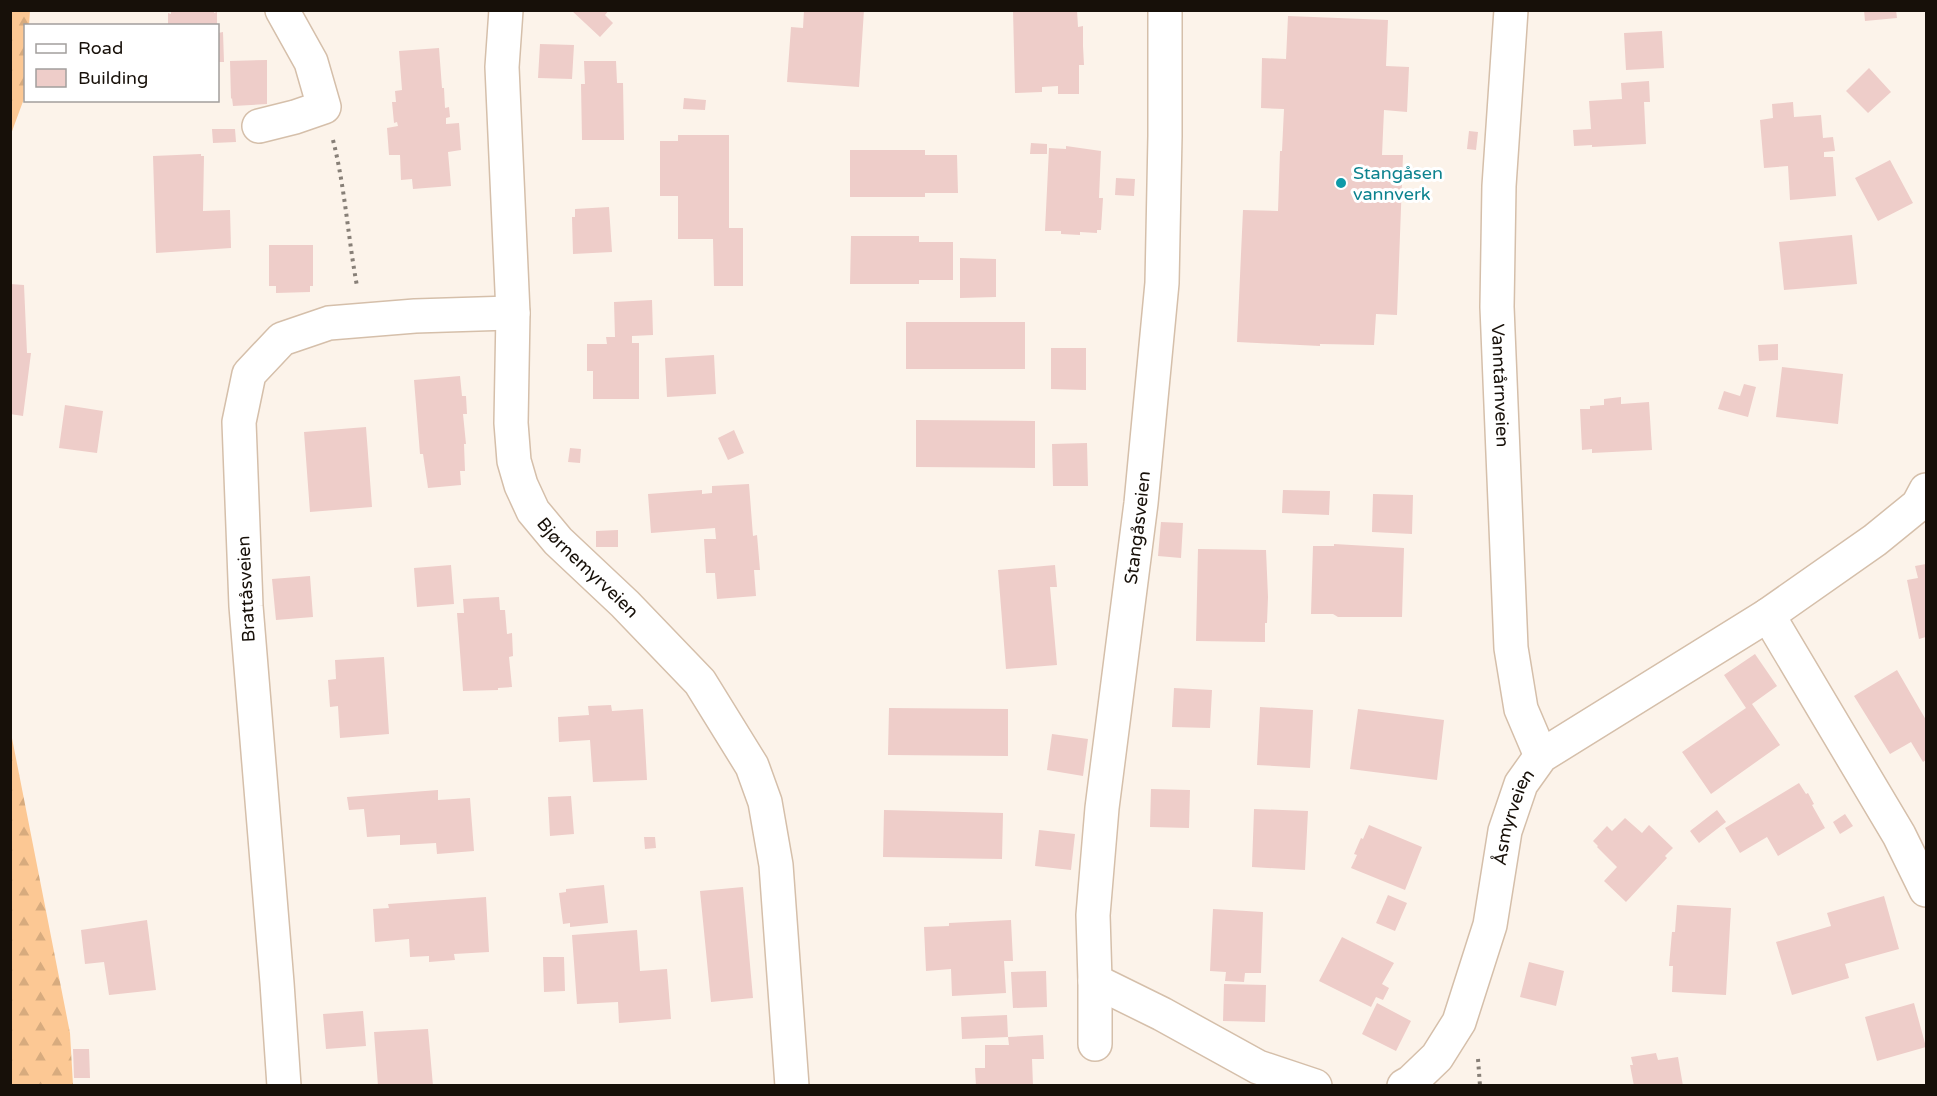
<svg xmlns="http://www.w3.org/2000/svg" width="1937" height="1096" viewBox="0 0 1937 1096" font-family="'Varela Round',sans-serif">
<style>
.forest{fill:url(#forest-firs)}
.building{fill:#eecdc9}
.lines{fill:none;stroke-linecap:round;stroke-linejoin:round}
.street-casing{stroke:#d5bfaa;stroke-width:36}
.path{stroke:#877f77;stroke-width:4;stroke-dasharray:3 4.5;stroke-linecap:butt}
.street{stroke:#fff;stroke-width:33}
.culture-dot{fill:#0f9aa8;stroke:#fff;stroke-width:2}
.labels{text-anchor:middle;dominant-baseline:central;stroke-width:6;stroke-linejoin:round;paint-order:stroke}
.culture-label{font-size:18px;fill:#0d838f;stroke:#fff;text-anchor:start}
.street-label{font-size:18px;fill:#171009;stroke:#fff}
</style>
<defs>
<pattern id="forest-firs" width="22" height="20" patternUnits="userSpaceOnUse" patternTransform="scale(1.5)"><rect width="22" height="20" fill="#fcc894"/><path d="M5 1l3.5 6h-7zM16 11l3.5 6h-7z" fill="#d7ab7e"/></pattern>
</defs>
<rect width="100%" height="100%" fill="#fcf3ea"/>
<!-- forest -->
<path class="forest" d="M 11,10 L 30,11 L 29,25 L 26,26 L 25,96 L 11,134 Z
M 10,728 L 70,1033 L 73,1085 L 11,1085 Z"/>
<!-- building -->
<path class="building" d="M 171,10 L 214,10 L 214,13 L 217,12 L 217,26 L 168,26 L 168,13 L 171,14 Z
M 571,10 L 609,10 L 605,15 L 613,23 L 600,37 Z
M 804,10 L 864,10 L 859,87 L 787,82 L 791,27 L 803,28 Z
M 1013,10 L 1077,10 L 1078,27 L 1083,26 L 1083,46 L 1084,65 L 1079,65 L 1079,94 L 1058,94 L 1058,86 L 1042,87 L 1042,92 L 1015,93 Z
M 1864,10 L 1896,10 L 1897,18 L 1865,21 Z
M 1288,16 L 1388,20 L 1386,66 L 1409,67 L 1407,112 L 1384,110 L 1382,155 L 1403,155 L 1397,315 L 1376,314 L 1374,345 L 1320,344 L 1320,346 L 1237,342 L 1243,210 L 1278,211 L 1280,151 L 1282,151 L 1284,109 L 1261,108 L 1262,58 L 1286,59 Z
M 1662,31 L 1664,68 L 1626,70 L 1624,33 Z
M 223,32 L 224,62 L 218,62 L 218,33 Z
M 540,44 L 574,45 L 572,79 L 538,78 Z
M 439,48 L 442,88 L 444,88 L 445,108 L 449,107 L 450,117 L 446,118 L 446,124 L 459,123 L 461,150 L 448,152 L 451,186 L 413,189 L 412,179 L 401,180 L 400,155 L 389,155 L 387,128 L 398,126 L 397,122 L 394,123 L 392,102 L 396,102 L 395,91 L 402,90 L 399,51 Z
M 267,60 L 267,104 L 233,106 L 232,98 L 231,99 L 230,61 Z
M 584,61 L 616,61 L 617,83 L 623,83 L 624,140 L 582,140 L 581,84 L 585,84 Z
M 1869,68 L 1891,92 L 1868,113 L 1846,91 Z
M 1649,81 L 1650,102 L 1644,102 L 1646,144 L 1592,147 L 1592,145 L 1574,146 L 1573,130 L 1591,129 L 1589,101 L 1622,99 L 1621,83 Z
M 684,98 L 706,100 L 705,110 L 683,109 Z
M 1793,102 L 1794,117 L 1821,115 L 1823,138 L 1833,137 L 1835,151 L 1824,152 L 1824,157 L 1833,157 L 1836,196 L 1790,200 L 1788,166 L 1764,168 L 1760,120 L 1773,118 L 1772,104 Z
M 212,129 L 235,129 L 236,142 L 213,143 Z
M 1469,131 L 1478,132 L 1476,150 L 1467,149 Z
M 678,135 L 729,135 L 729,228 L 743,228 L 743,286 L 714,286 L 713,239 L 678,239 L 678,196 L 660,196 L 660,141 L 678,141 Z
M 1031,143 L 1047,144 L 1047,154 L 1030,154 Z
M 1066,146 L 1101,151 L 1099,198 L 1103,198 L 1101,230 L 1097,230 L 1097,233 L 1080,232 L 1080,235 L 1061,234 L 1061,231 L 1045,231 L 1049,148 L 1066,149 Z
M 850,150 L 925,150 L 925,155 L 957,155 L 958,193 L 925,193 L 925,197 L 850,197 Z
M 201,154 L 201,156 L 204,156 L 203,211 L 230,210 L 231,248 L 156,253 L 153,156 Z
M 1890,160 L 1913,203 L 1878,221 L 1855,178 Z
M 1116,178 L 1135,179 L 1134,196 L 1115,195 Z
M 609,207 L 612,252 L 573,254 L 572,217 L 575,217 L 575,209 Z
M 1852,235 L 1857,284 L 1784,290 L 1779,242 Z
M 851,236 L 919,236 L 919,242 L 953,242 L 953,280 L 919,280 L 919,284 L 850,284 Z
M 269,245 L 313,245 L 313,286 L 310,286 L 310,292 L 276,293 L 276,286 L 269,286 Z
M 960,258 L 996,259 L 996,297 L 960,298 Z
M 10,284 L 24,285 L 27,353 L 31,353 L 23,416 L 10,414 Z
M 652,300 L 653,335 L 632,336 L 632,343 L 639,343 L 639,399 L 593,399 L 593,371 L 587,371 L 587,344 L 607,344 L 606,337 L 615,337 L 614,302 Z
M 906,322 L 1025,322 L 1025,369 L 906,369 Z
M 1778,344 L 1778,360 L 1759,361 L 1758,345 Z
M 1051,348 L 1086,348 L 1086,390 L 1051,389 Z
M 714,355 L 716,394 L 667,397 L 665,358 Z
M 1782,367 L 1843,374 L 1838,424 L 1776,417 Z
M 460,376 L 462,396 L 466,396 L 467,414 L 463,414 L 466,444 L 464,444 L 465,471 L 460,471 L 461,485 L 428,488 L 423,454 L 420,454 L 414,380 Z
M 1744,384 L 1756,387 L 1748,417 L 1718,409 L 1724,391 L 1740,396 Z
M 1621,397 L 1621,404 L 1649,402 L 1652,450 L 1592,453 L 1592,449 L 1582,450 L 1580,409 L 1590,409 L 1590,406 L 1604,405 L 1604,399 Z
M 65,405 L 103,411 L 97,453 L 59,448 Z
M 916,420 L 1035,421 L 1035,468 L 916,467 Z
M 366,427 L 372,507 L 310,512 L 304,432 Z
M 734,430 L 744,453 L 728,460 L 718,438 Z
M 1087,443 L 1088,486 L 1053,486 L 1052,444 Z
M 570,448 L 581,449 L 580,463 L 568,462 Z
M 749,484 L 753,536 L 757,535 L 760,570 L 754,570 L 756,596 L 717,599 L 715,573 L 706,573 L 704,539 L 716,539 L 715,528 L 651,533 L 648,494 L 702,490 L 702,494 L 712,493 L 712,486 Z
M 1283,490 L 1330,491 L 1329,515 L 1282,513 Z
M 1373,494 L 1413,495 L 1412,534 L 1372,532 Z
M 1161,522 L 1183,523 L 1181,558 L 1158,556 Z
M 618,530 L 618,547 L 596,547 L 596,531 Z
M 1334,544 L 1404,548 L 1402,617 L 1338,617 L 1333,614 L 1311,614 L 1313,546 L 1334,546 Z
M 1198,549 L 1266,550 L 1268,597 L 1267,623 L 1265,623 L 1265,642 L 1196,641 Z
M 1926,564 L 1926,637 L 1919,639 L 1907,580 L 1918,578 L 1915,566 Z
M 451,565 L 454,604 L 417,607 L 414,568 Z
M 1055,565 L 1057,587 L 1050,587 L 1057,665 L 1006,669 L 998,570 Z
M 310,576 L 313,617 L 276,620 L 272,579 Z
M 499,597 L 500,610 L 505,610 L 507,634 L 512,633 L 513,656 L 509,657 L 512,687 L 498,688 L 498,690 L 463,691 L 457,613 L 464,613 L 463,599 Z
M 1755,654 L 1777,686 L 1752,704 L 1780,745 L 1711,794 L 1682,752 L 1746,708 L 1724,675 Z
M 384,657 L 389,734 L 340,738 L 338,706 L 330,707 L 328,680 L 336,679 L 335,660 Z
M 1897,670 L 1926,720 L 1926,760 L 1923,762 L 1911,742 L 1890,754 L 1854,696 Z
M 1174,688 L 1212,690 L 1210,728 L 1172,727 Z
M 611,705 L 612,711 L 643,709 L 647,780 L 593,782 L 590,740 L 559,742 L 558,717 L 589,715 L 588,706 Z
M 1260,707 L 1313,710 L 1310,768 L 1257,765 Z
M 889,708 L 1008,709 L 1008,756 L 888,755 Z
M 1358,709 L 1444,720 L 1437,780 L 1350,769 Z
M 1052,734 L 1088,739 L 1083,776 L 1047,770 Z
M 1799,783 L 1806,794 L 1808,793 L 1814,804 L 1812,805 L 1825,828 L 1778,856 L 1767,837 L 1740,853 L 1725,828 Z
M 1151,789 L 1190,790 L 1189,828 L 1150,827 Z
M 438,790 L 438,800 L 470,798 L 474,851 L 437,854 L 436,843 L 400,845 L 400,835 L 367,837 L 364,809 L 349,810 L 347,797 Z
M 571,796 L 574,834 L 550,836 L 548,797 Z
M 1254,809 L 1308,811 L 1305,870 L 1252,867 Z
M 884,810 L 1003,813 L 1002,859 L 883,857 Z
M 1717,810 L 1726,822 L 1699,843 L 1690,831 Z
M 1845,814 L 1853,826 L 1840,834 L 1833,822 Z
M 1625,818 L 1642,833 L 1649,825 L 1673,848 L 1665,856 L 1667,858 L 1626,902 L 1604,881 L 1617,867 L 1597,847 L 1598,846 L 1593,841 L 1607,826 L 1612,831 Z
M 1369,825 L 1422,847 L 1405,890 L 1351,868 L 1357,855 L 1354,854 L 1361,838 L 1363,839 Z
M 1039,830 L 1075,834 L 1071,870 L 1035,866 Z
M 644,837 L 655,837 L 656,848 L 645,849 Z
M 604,885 L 608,923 L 570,927 L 570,923 L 563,924 L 559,893 L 566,892 L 566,889 Z
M 743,887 L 753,998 L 711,1002 L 700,891 Z
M 1388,895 L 1407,903 L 1395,931 L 1376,923 Z
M 1884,896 L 1899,949 L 1845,964 L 1849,978 L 1792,995 L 1776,942 L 1831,926 L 1827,913 Z
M 486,897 L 489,952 L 454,954 L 455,960 L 429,962 L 429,956 L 410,957 L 409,939 L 375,942 L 373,909 L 389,908 L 388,904 Z
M 1677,905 L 1731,908 L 1726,995 L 1672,992 L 1673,966 L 1669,966 L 1672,932 L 1675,932 Z
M 1213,909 L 1263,912 L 1261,973 L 1245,973 L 1244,982 L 1225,981 L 1226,972 L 1210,971 Z
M 147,920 L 156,990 L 109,995 L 104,962 L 85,964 L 81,930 Z
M 1011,920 L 1013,961 L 1004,961 L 1006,993 L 952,996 L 951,969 L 926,971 L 924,927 L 949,926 L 949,923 Z
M 637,930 L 640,971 L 667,969 L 671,1019 L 619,1023 L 618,1002 L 577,1004 L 572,935 Z
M 1342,937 L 1394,963 L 1382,984 L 1389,988 L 1383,1000 L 1376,997 L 1371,1007 L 1319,981 Z
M 543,957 L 564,957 L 565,991 L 544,992 Z
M 1529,962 L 1564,971 L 1556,1006 L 1520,997 Z
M 1046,971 L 1047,1007 L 1013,1008 L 1011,972 Z
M 1224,984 L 1266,985 L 1265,1022 L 1223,1021 Z
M 1377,1003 L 1411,1021 L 1396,1051 L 1362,1034 Z
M 1914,1003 L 1926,1047 L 1877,1061 L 1865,1017 Z
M 363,1011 L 366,1046 L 326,1049 L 323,1014 Z
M 1007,1015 L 1008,1037 L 962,1039 L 961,1017 Z
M 428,1029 L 433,1086 L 378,1086 L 374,1032 Z
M 1043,1035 L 1044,1059 L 1032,1059 L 1033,1086 L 976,1086 L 975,1068 L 985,1068 L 985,1045 L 1009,1045 L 1008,1037 Z
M 73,1049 L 89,1049 L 90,1078 L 74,1078 Z
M 1656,1053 L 1658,1060 L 1678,1057 L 1683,1086 L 1634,1086 L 1630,1065 L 1633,1065 L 1631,1057 Z"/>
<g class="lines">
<defs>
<g id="street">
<path id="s1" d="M 506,10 L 502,67 L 513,313 L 511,423 L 514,461 L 521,485 L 533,511 L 558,541 L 625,604 L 700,682 L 752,766 L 765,802 L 776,865 L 792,1086"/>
<path id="s2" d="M 1511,10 L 1499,186 L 1497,307 L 1511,648 L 1521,709 L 1541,756"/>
<path d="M 259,126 L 295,117 L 324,107 L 311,62 L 282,10"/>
<path d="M 1768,615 L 1899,835 L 1926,890"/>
<path d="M 1095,981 L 1162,1014 L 1258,1067 L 1315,1086"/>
<path id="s3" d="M 1095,1044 L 1095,981 L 1093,915 L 1102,808 L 1141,503 L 1162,283 L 1165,136 L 1165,10"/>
<path d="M 284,1086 L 277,983 L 246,606 L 239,422 L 249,374 L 282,339 L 329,323 L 415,316 L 513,313"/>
<path id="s4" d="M 1404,1086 L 1411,1082 L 1437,1057 L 1459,1022 L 1490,925 L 1505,831 L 1521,784 L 1541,756 L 1768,615 L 1875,540 L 1918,505 L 1926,490"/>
</g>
</defs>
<!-- street casing -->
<use href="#street" class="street-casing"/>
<!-- path -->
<path class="path" d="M 333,140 C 345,187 348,238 357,286
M 1478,1059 L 1480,1086"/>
<!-- street -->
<use href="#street" class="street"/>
</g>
<!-- markers -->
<circle class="culture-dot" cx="1341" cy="183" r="6"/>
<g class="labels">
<!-- culture labels -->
<g class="culture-label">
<text x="1353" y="173">Stangåsen<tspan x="1353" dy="21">vannverk</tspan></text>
</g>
<!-- street labels -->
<g class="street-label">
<text stroke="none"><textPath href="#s2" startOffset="376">Vanntårnveien</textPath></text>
<text stroke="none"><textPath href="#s3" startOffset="519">Stangåsveien</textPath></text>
<text stroke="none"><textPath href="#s1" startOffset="584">Bjørnemyrveien</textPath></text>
<text transform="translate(246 589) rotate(-93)">Brattåsveien</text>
<text stroke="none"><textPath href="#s4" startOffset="298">Åsmyrveien</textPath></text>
</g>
</g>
<!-- border -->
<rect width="1937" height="1096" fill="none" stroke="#171009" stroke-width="24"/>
<!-- legend -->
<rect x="24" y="24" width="195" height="78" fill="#ffffff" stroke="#a29f9d" stroke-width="1.5"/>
<rect x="36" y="44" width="30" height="9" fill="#ffffff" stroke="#a29f9d" stroke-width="1.5"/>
<text x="78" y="54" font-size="18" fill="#171009">Road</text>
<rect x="36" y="69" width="30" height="18" fill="#eecdc9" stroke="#a29f9d" stroke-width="1.5"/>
<text x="78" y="84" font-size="18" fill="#171009">Building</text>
</svg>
